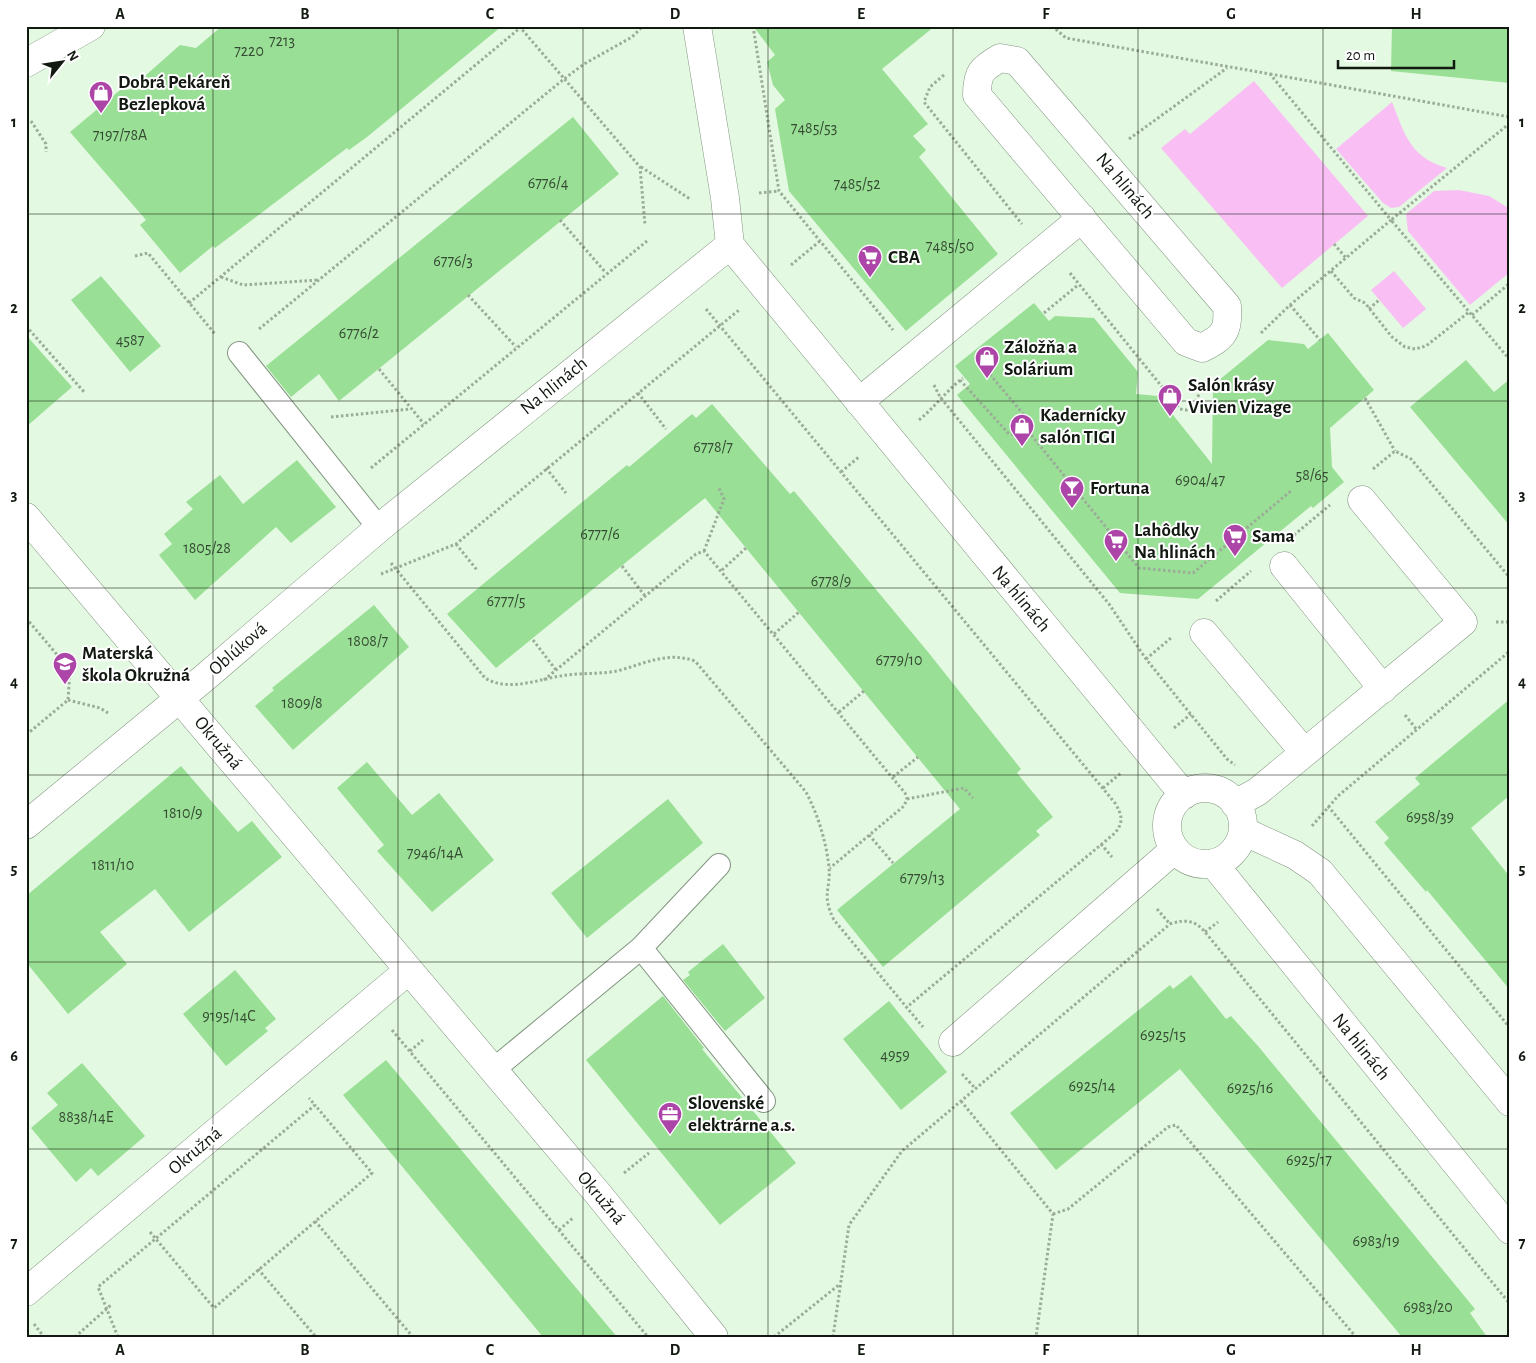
<svg xmlns="http://www.w3.org/2000/svg" width="1536" height="1363" viewBox="0 0 1536 1363" font-family="'Alegreya Sans',sans-serif">
<style>
.green{fill:#f9bff4}
.building{fill:#9adf96}
.lines{fill:none;stroke-linecap:round;stroke-linejoin:round}
.service-casing{stroke:#829580;stroke-width:24}
.minor-casing{stroke:#829580;stroke-width:29}
.tertiary-casing{stroke:#829580;stroke-width:29}
.path{stroke:#9bac99;stroke-width:3;stroke-dasharray:2.5 2.5;stroke-linecap:butt}
.service{stroke:#fff;stroke-width:22}
.minor{stroke:#fff;stroke-width:28}
.tertiary{stroke:#fff;stroke-width:28}
.grid{fill:none;stroke:#121911;stroke-width:1;stroke-opacity:0.55}
.labels{text-anchor:middle;dominant-baseline:central;stroke-width:4;stroke-linejoin:round;paint-order:stroke}
.number-label{font-size:16px;fill:#344a32}
.poi-label{font-size:19px;font-weight:bold;fill:#121911;stroke:#fff;text-anchor:start}
.street-label{font-size:19px;fill:#121911;stroke:#fff}
.neatline{fill:none;stroke:#121911;stroke-width:2}
.grid-label{font-size:16px;text-anchor:middle;font-weight:bold;fill:#121911}
</style>
<rect width="100%" height="100%" fill="#e3f9e1"/>
<!-- green -->
<path class="green" d="M 1254,81 L 1368,216 L 1282,288 L 1161,148 L 1185,129 L 1190,134 Z
M 1392,102 C 1405,135 1410,157 1447,168 L 1399,207 L 1391,208 L 1383,203 L 1336,149 Z
M 1459,190 L 1489,196 L 1510,209 L 1510,272 L 1470,305 L 1408,231 L 1406,214 L 1434,191 Z
M 1394,271 L 1426,309 L 1403,328 L 1371,290 Z"/>
<!-- building -->
<path class="building" d="M 222,26 L 502,26 L 367,137 L 349,150 L 347,148 L 215,248 L 213,246 L 180,273 L 140,225 L 146,220 L 70,132 L 125,86 L 129,90 L 180,45 L 196,48 Z
M 753,26 L 935,26 L 882,69 L 928,124 L 913,136 L 926,150 L 919,157 L 998,254 L 906,331 L 789,191 L 775,109 L 785,100 L 773,85 L 767,62 L 775,55 Z
M 1392,26 L 1510,26 L 1510,83 L 1391,71 Z
M 573,117 L 619,174 L 339,401 L 319,374 L 291,397 L 266,366 Z
M 101,276 L 161,346 L 130,372 L 71,300 Z
M 1034,303 L 1049,321 L 1055,316 L 1094,318 L 1138,372 L 1136,394 L 1158,396 L 1212,464 L 1213,385 L 1268,340 L 1304,344 L 1308,349 L 1328,333 L 1374,390 L 1330,428 L 1332,467 L 1344,482 L 1313,508 L 1311,506 L 1198,599 L 1120,593 L 957,395 L 970,384 L 955,366 Z
M 26,335 L 72,387 L 26,427 Z
M 1466,360 L 1494,392 L 1510,379 L 1510,526 L 1410,407 Z
M 712,404 L 790,494 L 794,491 L 928,652 L 1021,769 L 1017,773 L 1053,817 L 1036,831 L 1040,835 L 883,967 L 837,910 L 960,809 L 705,498 L 496,668 L 447,614 L 627,465 L 629,467 L 692,414 L 696,418 Z
M 297,460 L 336,507 L 291,543 L 276,527 L 195,600 L 159,555 L 172,544 L 164,534 L 193,509 L 186,502 L 220,475 L 243,504 Z
M 374,605 L 409,647 L 293,750 L 255,706 L 274,690 L 272,688 Z
M 1510,699 L 1510,795 L 1471,828 L 1510,877 L 1510,990 L 1427,890 L 1426,892 L 1384,843 L 1389,838 L 1375,822 L 1420,784 L 1415,778 Z
M 367,762 L 412,815 L 439,793 L 494,860 L 432,912 L 377,851 L 384,845 L 337,788 Z
M 181,766 L 238,832 L 252,821 L 282,857 L 189,932 L 155,889 L 100,932 L 127,964 L 68,1014 L 26,962 L 26,896 Z
M 668,799 L 703,843 L 587,938 L 551,893 Z
M 723,944 L 765,998 L 725,1031 L 683,980 L 690,975 L 688,972 Z
M 235,970 L 276,1019 L 265,1028 L 268,1031 L 226,1066 L 183,1014 Z
M 1191,975 L 1226,1019 L 1231,1016 L 1258,1046 L 1406,1225 L 1475,1309 L 1470,1313 L 1487,1337 L 1402,1337 L 1180,1069 L 1056,1170 L 1010,1113 L 1170,985 L 1173,989 Z
M 663,996 L 704,1048 L 702,1049 L 796,1163 L 720,1225 L 586,1060 Z
M 889,1001 L 947,1072 L 901,1110 L 843,1039 Z
M 386,1060 L 433,1116 L 617,1337 L 543,1337 L 343,1095 Z
M 82,1063 L 145,1136 L 98,1176 L 91,1168 L 76,1182 L 31,1128 L 58,1105 L 47,1093 Z"/>
<g class="lines">
<defs>
<path id="service" d="M 239,353 L 379,528
M 641,948 L 764,1101
M 493,1070 L 641,948 L 719,865"/>
<path id="minor" d="M 697,26 L 725,198 L 730,245 L 1184,795
M 1000,58 L 1017,61 L 1227,306 C 1229,331 1224,337 1202,348 L 1186,342 L 977,95 C 977,73 981,69 1000,58 Z
M 859,402 L 1082,218
M 26,517 L 599,1195 L 714,1337
M 1284,566 L 1383,689
M 1204,633 L 1304,752
M1167 826a38 38 0 1 1 76 0a38 38 0 1 1-76 0Z
M 1235,804 L 1257,792 L 1463,622 L 1362,500
M 26,825 L 203,679 L 379,528 L 730,245
M 1243,831 L 1295,855 L 1320,872 L 1510,1102
M 1213,863 L 1510,1230
M 953,1042 L 1175,849
M 26,1292 L 409,970"/>
<path id="tertiary" d="M 26,63 L 91,26"/>
</defs>
<!-- service casing -->
<use href="#service" class="service-casing"/>
<!-- minor casing -->
<use href="#minor" class="minor-casing"/>
<!-- tertiary casing -->
<use href="#tertiary" class="tertiary-casing"/>
<!-- path -->
<path class="path" d="M 519,26 L 640,167 L 645,225
M 753,26 L 779,191 L 893,330
M 1052,26 L 1066,38 L 1270,74 L 1391,220 L 1290,305 L 1261,333
M 1270,74 L 1510,117
M 944,75 L 930,87 L 924,102 L 1022,224
M 31,121 L 46,144 L 46,152
M 1510,123 L 1391,220 L 1510,360
M 1129,139 L 1227,68
M 641,167 L 690,199
M 759,193 L 779,191
M 560,220 L 606,273
M 1334,244 L 1346,258
M 135,256 L 148,253 L 215,334
M 791,265 L 820,241
M 1331,271 L 1354,298 L 1365,303 L 1392,337 L 1405,347 L 1415,349 L 1426,346 L 1469,312
M 1070,273 L 1180,409 L 1187,410 L 1194,406 L 1204,382
M 221,277 L 243,285 L 318,280
M 468,295 L 516,347
M 189,303 L 520,28
M 1290,305 L 1320,340
M 706,309 L 1115,803 C 1122,815 1124,822 1115,833 L 907,1007
M 1369,309 L 1379,300
M 1044,313 L 1078,285
M 1472,315 L 1510,283
M 26,326 L 85,393
M 259,329 L 564,79 L 584,64 L 632,37 L 641,28
M 977,359 L 1024,415 L 1032,436
M 379,369 L 424,424
M 960,380 L 1009,434 L 1032,436 L 1139,568 L 1193,573 L 1292,490
M 934,385 L 940,397 L 1109,604 L 1146,659 L 1227,759 L 1235,765
M 638,393 L 666,429
M 1365,398 L 1395,451
M 331,417 L 410,409
M 919,420 C 935,407 946,391 963,378
M 371,468 L 647,241
M 546,468 L 566,493
M 1373,469 L 1395,451 L 1411,459 L 1510,578
M 841,472 L 860,456
M 1294,535 L 1330,505
M 456,544 L 477,570
M 704,551 L 724,499 L 718,486
M 391,563 L 485,678 C 509,693 541,678 567,675 C 584,673 601,674 617,671 C 644,664 667,651 695,661 L 806,792 C 818,815 826,841 829,867 C 831,890 821,894 834,920 L 923,1027
M 622,566 L 645,596
M 722,570 L 746,548
M 381,574 L 456,544 L 739,310
M 1216,601 L 1251,571
M 26,618 L 70,670 L 68,700 L 26,735
M 1496,622 L 1510,622
M 774,634 L 799,612
M 533,640 L 556,670
M 1146,659 L 1171,638
M 544,680 L 696,554 L 704,551 L 905,793 L 907,799 L 904,806 L 830,868
M 68,700 L 100,708 L 108,713
M 839,712 L 864,691
M 1405,715 L 1417,730
M 1174,728 L 1191,714
M 893,777 L 918,757
M 1103,788 L 1121,773
M 907,799 L 964,788 L 973,798
M 1328,806 L 1510,1028
M 1312,826 L 1338,796 L 1510,651
M 869,835 L 893,863
M 1101,844 L 1112,857
M 1157,909 L 1170,924
M 1205,932 L 1218,922
M 392,1030 L 648,1337
M 410,1051 L 423,1040
M 962,1074 L 975,1088
M 961,1101 L 1053,1214 L 1036,1337
M 624,1173 L 649,1153
M 1053,1214 L 1068,1209 L 1168,1127 L 1176,1125 L 1356,1337
M 315,1221 L 413,1337
M 559,1230 L 574,1217
M 150,1232 L 214,1308 L 372,1173 L 315,1105
M 258,1269 L 316,1337
M 34,1324 L 44,1337
M 75,1337 L 112,1304
M 118,1337 L 98,1287 L 315,1105 L 309,1098
M 774,1337 L 840,1284
M 833,1337 L 849,1225 L 902,1151 L 1170,924 C 1185,919 1195,920 1205,932 L 1510,1304"/>
<!-- service -->
<use href="#service" class="service"/>
<!-- minor -->
<use href="#minor" class="minor"/>
<!-- tertiary -->
<use href="#tertiary" class="tertiary"/>
</g>
<!-- grid -->
<path class="grid" d="M 213,26 L 213,1337M 398,26 L 398,1337M 583,26 L 583,1337M 768,26 L 768,1337M 953,26 L 953,1337M 1138,26 L 1138,1337M 1323,26 L 1323,1337M 26,214 L 1510,214M 26,401 L 1510,401M 26,588 L 1510,588M 26,775 L 1510,775M 26,962 L 1510,962M 26,1149 L 1510,1149"/>
<!-- icons -->
<defs>
<symbol id="shop-pin" viewBox="-11 -11 22 30"><path d="M0 17L-7.5 6A9.5 9.5 0 1 1 7.5 6Z" fill="#ad45a8" stroke="#fff"/><path d="M-5-2.5h2.3a2.7 3.5 0 0 1 5.4 0H5L5.5 6h-11ZM-1.5-2.5h3a1.5 2.3 0 0 0-3 0Z" fill="#fff"/></symbol>
<symbol id="supermarket-pin" viewBox="-11 -11 22 30"><path d="M0 17L-7.5 6A9.5 9.5 0 1 1 7.5 6Z" fill="#ad45a8" stroke="#fff"/><path d="M-6-5.5h2.5l.6 2H6L4.5 2H-2.5L-4.4-4H-6ZM-1.5 3.2a1.3 1.3 0 1 0 .1 0ZM3 3.2a1.3 1.3 0 1 0 .1 0Z" fill="#fff"/></symbol>
<symbol id="bar-pin" viewBox="-11 -11 22 30"><path d="M0 17L-7.5 6A9.5 9.5 0 1 1 7.5 6Z" fill="#ad45a8" stroke="#fff"/><path d="M-6-5H6L.8 .8V4.5H3.5V6h-7V4.5H-.8V.8Z" fill="#fff"/></symbol>
<symbol id="school-pin" viewBox="-11 -11 22 30"><path d="M0 17L-7.5 6A9.5 9.5 0 1 1 7.5 6Z" fill="#ad45a8" stroke="#fff"/><path d="M0-5L7-2L0 1L-7-2ZM-4 1L0 2.5L4 1V4Q0 6-4 4Z" fill="#fff"/></symbol>
<symbol id="office-pin" viewBox="-11 -11 22 30"><path d="M0 17L-7.5 6A9.5 9.5 0 1 1 7.5 6Z" fill="#ad45a8" stroke="#fff"/><path d="M-6-3h4V-5.5h4V-3h4V5H-6ZM-1-4.5V-3h2v-1.5ZM-6 0V1H6V0Z" fill="#fff"/></symbol>
</defs>
<g fill-rule="evenodd">
<use href="#shop-pin" x="87" y="79" width="28" height="38"/>
<use href="#supermarket-pin" x="856" y="243" width="28" height="38"/>
<use href="#shop-pin" x="973" y="344" width="28" height="38"/>
<use href="#shop-pin" x="1156" y="382" width="28" height="38"/>
<use href="#shop-pin" x="1008" y="412" width="28" height="38"/>
<use href="#bar-pin" x="1058" y="474" width="28" height="38"/>
<use href="#supermarket-pin" x="1221" y="522" width="28" height="38"/>
<use href="#supermarket-pin" x="1102" y="527" width="28" height="38"/>
<use href="#school-pin" x="51" y="650" width="28" height="38"/>
<use href="#office-pin" x="656" y="1100" width="28" height="38"/>
</g>
<g class="labels">
<!-- number labels -->
<g class="number-label">
<text x="282" y="41">7213</text>
<text x="249" y="51">7220</text>
<text x="814" y="128">7485/53</text>
<text x="120" y="135">7197/78A</text>
<text x="548" y="183">6776/4</text>
<text x="857" y="184">7485/52</text>
<text x="950" y="246">7485/50</text>
<text x="453" y="261">6776/3</text>
<text x="359" y="333">6776/2</text>
<text x="130" y="340">4587</text>
<text x="713" y="447">6778/7</text>
<text x="1312" y="475">58/65</text>
<text x="1200" y="480">6904/47</text>
<text x="600" y="534">6777/6</text>
<text x="207" y="548">1805/28</text>
<text x="831" y="581">6778/9</text>
<text x="506" y="601">6777/5</text>
<text x="368" y="641">1808/7</text>
<text x="899" y="660">6779/10</text>
<text x="302" y="703">1809/8</text>
<text x="183" y="813">1810/9</text>
<text x="1430" y="817">6958/39</text>
<text x="435" y="853">7946/14A</text>
<text x="113" y="865">1811/10</text>
<text x="922" y="878">6779/13</text>
<text x="229" y="1016">9195/14C</text>
<text x="1163" y="1035">6925/15</text>
<text x="895" y="1055">4959</text>
<text x="1092" y="1086">6925/14</text>
<text x="1250" y="1088">6925/16</text>
<text x="86" y="1117">8838/14E</text>
<text x="1309" y="1160">6925/17</text>
<text x="1376" y="1241">6983/19</text>
<text x="1428" y="1307">6983/20</text>
</g>
<!-- poi labels -->
<g class="poi-label">
<text x="118" y="82">Dobrá Pekáreň<tspan x="118" dy="22">Bezlepková</tspan></text>
<text x="888" y="257">CBA</text>
<text x="1004" y="347">Záložňa a<tspan x="1004" dy="22">Solárium</tspan></text>
<text x="1188" y="385">Salón krásy<tspan x="1188" dy="22">Vivien Vizage</tspan></text>
<text x="1040" y="415">Kadernícky<tspan x="1040" dy="22">salón TIGI</tspan></text>
<text x="1090" y="488">Fortuna</text>
<text x="1134" y="530">Lahôdky<tspan x="1134" dy="22">Na hlinách</tspan></text>
<text x="1252" y="536">Sama</text>
<text x="82" y="653">Materská<tspan x="82" dy="22">škola Okružná</tspan></text>
<text x="688" y="1103">Slovenské<tspan x="688" dy="22">elektrárne a.s.</tspan></text>
</g>
<!-- street labels -->
<g class="street-label">
<text transform="translate(1125 186) rotate(50)">Na hlinách</text>
<text transform="translate(554 386) rotate(-39)">Na hlinách</text>
<text transform="translate(1021 599) rotate(50)">Na hlinách</text>
<text transform="translate(238 649) rotate(-41)">Oblúková</text>
<text transform="translate(218 743) rotate(50)">Okružná</text>
<text transform="translate(1361 1047) rotate(51)">Na hlinách</text>
<text transform="translate(195 1151) rotate(-40)">Okružná</text>
<text transform="translate(601 1198) rotate(50)">Okružná</text>
</g>
</g>
<!-- border -->
<rect width="1536" height="1363" fill="none" stroke="#ffffff" stroke-width="55"/>
<!-- north arrow -->
<g transform="translate(62 62) rotate(60)" stroke="#ffffff" stroke-width="4" paint-order="stroke">
<path d="M0-4L9 19L0 12L-9 19Z" fill="#121911"/>
<text y="-8" font-size="14" font-weight="bold" text-anchor="middle" fill="#121911">N</text>
</g>
<!-- scale -->
<path d="M1338 60v8h116v-8" fill="none" stroke="#121911" stroke-width="2.5"/>
<text x="1346" y="60" font-size="15" fill="#121911" stroke="#ffffff" stroke-width="4" paint-order="stroke">20 m</text>
<rect x="28" y="28" width="1480" height="1308" class="neatline"/>
<g class="grid-label">
<text x="120" y="19">A</text>
<text x="305" y="19">B</text>
<text x="490" y="19">C</text>
<text x="675" y="19">D</text>
<text x="861" y="19">E</text>
<text x="1046" y="19">F</text>
<text x="1231" y="19">G</text>
<text x="1416" y="19">H</text>
<text x="14" y="127">1</text>
<text x="1522" y="127">1</text>
<text x="14" y="313">2</text>
<text x="1522" y="313">2</text>
<text x="14" y="500">3</text>
<text x="1522" y="500">3</text>
<text x="14" y="687">4</text>
<text x="1522" y="687">4</text>
<text x="14" y="874">5</text>
<text x="1522" y="874">5</text>
<text x="14" y="1061">6</text>
<text x="1522" y="1061">6</text>
<text x="14" y="1248">7</text>
<text x="1522" y="1248">7</text>
<text x="120" y="1355">A</text>
<text x="305" y="1355">B</text>
<text x="490" y="1355">C</text>
<text x="675" y="1355">D</text>
<text x="861" y="1355">E</text>
<text x="1046" y="1355">F</text>
<text x="1231" y="1355">G</text>
<text x="1416" y="1355">H</text>
</g>
</svg>
